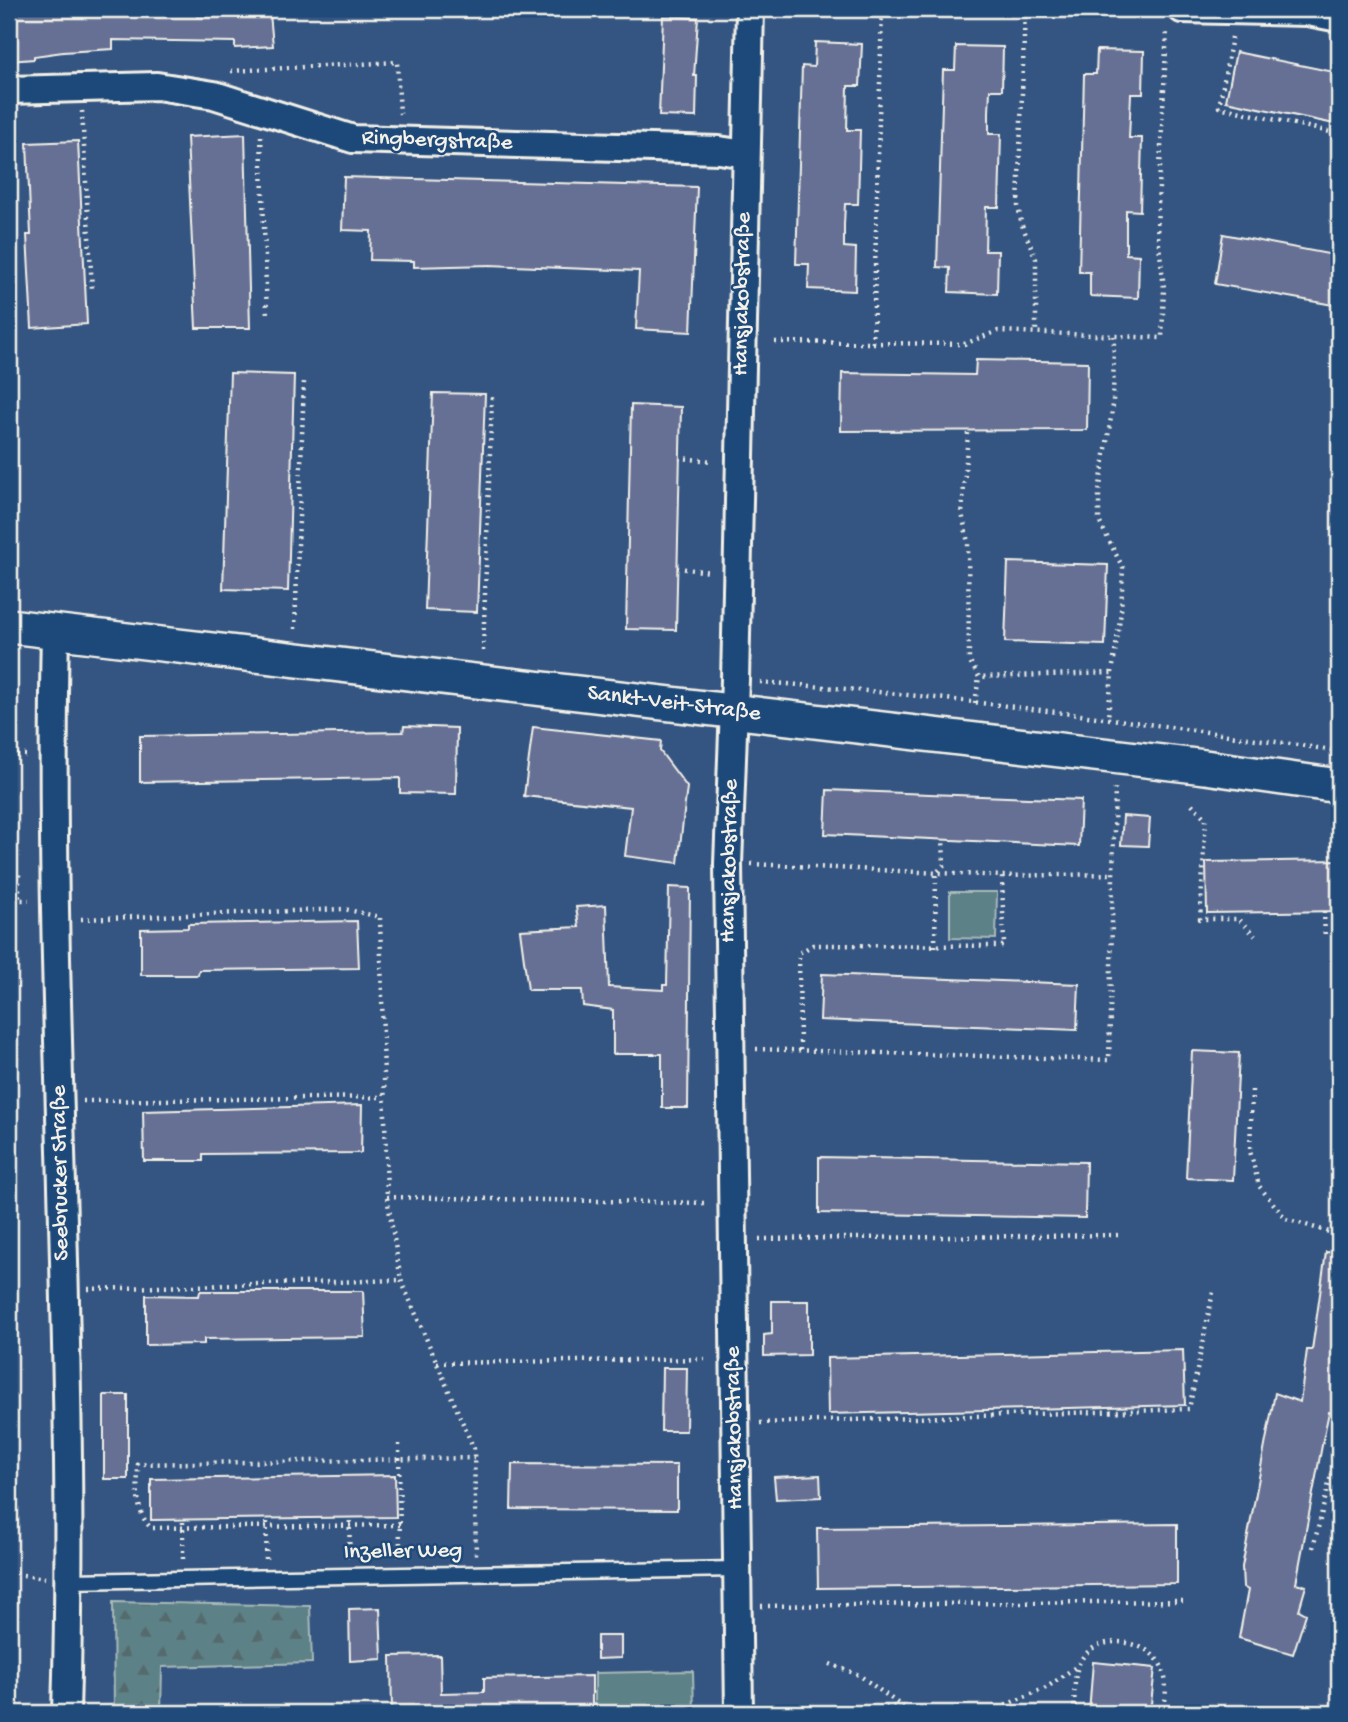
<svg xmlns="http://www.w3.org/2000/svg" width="1348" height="1722" viewBox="0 0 1348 1722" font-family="'Gochi Hand',sans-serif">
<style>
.green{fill:#5c8187;stroke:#a8b9b8;stroke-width:2}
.forest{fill:url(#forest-firs);stroke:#a8b9b8;stroke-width:2}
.building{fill:#666f95;stroke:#f4f1e8;stroke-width:2}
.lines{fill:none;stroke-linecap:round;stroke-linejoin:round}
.service-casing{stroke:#f4f1e8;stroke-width:19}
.minor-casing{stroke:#f4f1e8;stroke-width:32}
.tertiary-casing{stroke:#f4f1e8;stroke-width:38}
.path{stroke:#f4f1e8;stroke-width:4.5;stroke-dasharray:2 5;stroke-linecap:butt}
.service{stroke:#1f4a7a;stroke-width:14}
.minor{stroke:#1f4a7a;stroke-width:26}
.tertiary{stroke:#1f4a7a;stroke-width:33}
.labels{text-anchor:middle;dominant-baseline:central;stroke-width:5;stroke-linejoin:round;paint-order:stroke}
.street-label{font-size:23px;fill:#f4f1e8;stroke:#1f4a7a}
</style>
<defs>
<pattern id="forest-firs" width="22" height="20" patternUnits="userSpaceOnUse" patternTransform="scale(1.75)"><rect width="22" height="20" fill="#5c8187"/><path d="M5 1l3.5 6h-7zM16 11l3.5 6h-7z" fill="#546a6d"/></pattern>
</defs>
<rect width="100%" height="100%" fill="#345582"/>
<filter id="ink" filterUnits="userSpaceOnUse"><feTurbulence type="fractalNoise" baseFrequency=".0143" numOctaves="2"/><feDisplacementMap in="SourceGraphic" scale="14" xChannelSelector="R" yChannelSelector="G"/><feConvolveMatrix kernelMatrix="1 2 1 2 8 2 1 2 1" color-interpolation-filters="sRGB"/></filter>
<g filter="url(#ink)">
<!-- green -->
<path class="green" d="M 950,892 L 997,892 L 996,939 L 950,938 Z
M 693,1671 L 694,1713 L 595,1713 L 595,1673 Z"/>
<!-- forest -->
<path class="forest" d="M 113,1602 L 310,1606 L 312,1663 L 162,1667 L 161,1713 L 114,1713 Z"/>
<!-- building -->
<path class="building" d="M 197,9 L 197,17 L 270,13 L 273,46 L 235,48 L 235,42 L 113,40 L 113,49 L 63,52 L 34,56 L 34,59 L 9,61 L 9,10 Z
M 663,16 L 698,18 L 694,76 L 697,76 L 696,117 L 659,116 Z
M 815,42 L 862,44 L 860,86 L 848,86 L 847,130 L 860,130 L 858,204 L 845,204 L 844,225 L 844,247 L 856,248 L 855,291 L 808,289 L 809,264 L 796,264 L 802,66 L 814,67 Z
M 956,46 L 1003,47 L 1002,90 L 990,90 L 989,112 L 989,134 L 1001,134 L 999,207 L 986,207 L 985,251 L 998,251 L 997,294 L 949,292 L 950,268 L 937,267 L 943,70 L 955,70 Z
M 1097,50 L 1144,51 L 1143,94 L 1131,94 L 1129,138 L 1142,138 L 1140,211 L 1126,210 L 1126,254 L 1139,255 L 1138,298 L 1090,296 L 1090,272 L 1079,272 L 1084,74 L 1096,74 Z
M 1236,52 L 1339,73 L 1339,125 L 1226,101 Z
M 245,134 L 250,328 L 196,328 L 187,137 Z
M 78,141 L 87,324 L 32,328 L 27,235 L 31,235 L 27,143 Z
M 344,177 L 697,187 L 691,332 L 636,329 L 639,271 L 490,265 L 414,267 L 414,261 L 370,260 L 371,231 L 342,230 Z
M 1223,234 L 1339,256 L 1339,306 L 1215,284 Z
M 976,360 L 1088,362 L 1087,430 L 841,431 L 842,373 L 975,375 Z
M 230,373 L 294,375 L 288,591 L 223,589 Z
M 433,393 L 485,394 L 477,612 L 425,610 Z
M 631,405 L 681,407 L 676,630 L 626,629 Z
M 1008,562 L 1108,565 L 1105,645 L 1005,642 Z
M 404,726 L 457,728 L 456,794 L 400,793 L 400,778 L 140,782 L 140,736 L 403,732 Z
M 533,727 L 661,741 L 660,751 L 687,787 L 678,863 L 625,856 L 631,807 L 524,796 Z
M 827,790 L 1081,800 L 1079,846 L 825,834 Z
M 1123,816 L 1150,818 L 1148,846 L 1121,845 Z
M 1339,860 L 1339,911 L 1207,913 L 1206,862 Z
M 669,887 L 690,888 L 688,1108 L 662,1108 L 662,1054 L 613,1054 L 613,1010 L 583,1006 L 582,990 L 528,990 L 520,930 L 579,927 L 576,907 L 606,905 L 609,987 L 663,990 L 663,985 L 667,985 Z
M 357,921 L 359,968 L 199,970 L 198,975 L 141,975 L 141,929 L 188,928 L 188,924 Z
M 822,974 L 1079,984 L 1077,1030 L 820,1020 Z
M 1192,1051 L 1239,1053 L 1233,1180 L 1186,1178 Z
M 362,1105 L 361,1153 L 203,1154 L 203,1161 L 144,1161 L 143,1111 Z
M 819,1157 L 1086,1162 L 1085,1218 L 819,1213 Z
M 1326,1252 L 1339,1253 L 1339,1415 L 1329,1412 L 1323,1440 L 1296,1583 L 1306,1586 L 1299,1610 L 1306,1614 L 1293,1654 L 1239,1638 L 1248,1590 L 1243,1587 L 1242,1567 L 1275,1393 L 1300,1402 L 1307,1350 L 1312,1350 Z
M 200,1291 L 363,1291 L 365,1337 L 204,1339 L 204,1344 L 146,1345 L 146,1295 L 199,1296 Z
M 772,1301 L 809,1301 L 809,1355 L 764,1356 L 764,1335 L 772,1334 Z
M 1183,1350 L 1185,1405 L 828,1414 L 827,1358 Z
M 662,1368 L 687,1368 L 686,1431 L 661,1431 Z
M 104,1395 L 128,1395 L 128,1479 L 104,1479 Z
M 512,1464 L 677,1465 L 677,1510 L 511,1509 Z
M 395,1475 L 396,1517 L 151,1520 L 151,1479 Z
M 820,1475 L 821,1497 L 776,1499 L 774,1477 Z
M 1177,1524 L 1177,1584 L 818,1588 L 817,1528 Z
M 380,1608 L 382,1659 L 350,1661 L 349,1609 Z
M 597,1636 L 621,1636 L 621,1658 L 597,1659 Z
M 440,1655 L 441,1693 L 484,1692 L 484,1678 L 592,1676 L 592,1713 L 392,1713 L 391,1656 Z
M 1093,1662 L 1155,1668 L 1150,1713 L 1089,1713 Z"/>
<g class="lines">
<defs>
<path id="service" d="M 70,1581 L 737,1569"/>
<path id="minor" d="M 1182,9 L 1308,12 L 1339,18
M 9,90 L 157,86 L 214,95 L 353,139 L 719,150 L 746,154
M 55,632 C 47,992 77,1353 66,1713
M 739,1713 L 728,864 L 735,680 L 750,9"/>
<path id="tertiary" d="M 9,626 L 1205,767 L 1339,786"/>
</defs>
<!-- service casing -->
<use href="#service" class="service-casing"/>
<!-- minor casing -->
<use href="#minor" class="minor-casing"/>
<!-- tertiary casing -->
<use href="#tertiary" class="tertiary-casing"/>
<!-- path -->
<path class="path" d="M 1025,9 L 1018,206 L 1022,225 L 1036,259 L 1036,332
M 1232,37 L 1219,107 L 1339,134
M 231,71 L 397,62 L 400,114
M 82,111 L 92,289
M 261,136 L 267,317
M 775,342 L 964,344 L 998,331 L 1162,338 L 1164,288 L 1157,227 L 1167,29
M 873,343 L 882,9
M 968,433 L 962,513 L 968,543 L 969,660 L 979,677 L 1112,673 L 1108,718
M 679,458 L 713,461
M 677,568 L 711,572
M 295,629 L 304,381
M 483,651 L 492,396
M 10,655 L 12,755 L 29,755
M 1112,673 L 1121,612 L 1123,568 L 1099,521 L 1099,492 L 1113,405 L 1114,336
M 760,682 C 954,696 1147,723 1339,751
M 975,703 L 979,677
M 1192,804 L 1206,819 L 1200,919 L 1239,919 L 1255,936
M 751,864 L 1002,876 L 1111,874
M 9,865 L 19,874 L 19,900 L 29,900
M 1324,911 L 1325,938
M 81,919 L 344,909 L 380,917 L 387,1197 L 401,1280 L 474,1449 L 476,1556
M 935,947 L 936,873 L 944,865 L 943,839
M 756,1049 L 1109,1060 L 1115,785
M 800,1050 L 799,953 L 813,945 L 1004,946 L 1002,876
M 1252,1090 L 1250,1151 L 1259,1186 L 1286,1219 L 1339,1235
M 83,1101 L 383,1097
M 387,1197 L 708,1203
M 759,1239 L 1122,1235
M 88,1289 L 401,1280
M 437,1363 L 709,1359
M 760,1423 L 1189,1409 L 1213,1292
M 399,1444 L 400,1557
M 400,1525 L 151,1528 C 134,1511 138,1487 138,1464 L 474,1458
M 1313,1548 L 1336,1455 L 1339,1455
M 349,1558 L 350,1517
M 183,1559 L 183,1520
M 266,1559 L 267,1518
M 9,1573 L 45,1578
M 761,1606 L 1184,1601
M 830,1664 L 859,1675 L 911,1713
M 859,1713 L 865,1709 L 900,1706
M 986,1713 L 1046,1688 L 1077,1666
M 1074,1713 C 1075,1699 1073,1678 1079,1664 C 1093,1631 1151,1637 1163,1670 C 1168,1683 1165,1699 1164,1713"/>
<!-- service -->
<use href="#service" class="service"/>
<!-- minor -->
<use href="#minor" class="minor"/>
<!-- tertiary -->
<use href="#tertiary" class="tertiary"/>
</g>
</g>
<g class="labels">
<!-- street labels -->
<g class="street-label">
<text transform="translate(437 141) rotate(2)">Ringbergstraße</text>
<text transform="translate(743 294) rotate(-89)">Hansjakobstraße</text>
<text transform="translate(674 704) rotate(7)">Sankt-Veit-Straße</text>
<text transform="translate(730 861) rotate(-89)">Hansjakobstraße</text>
<text transform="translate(61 1173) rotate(-91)">Seebrucker Straße</text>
<text transform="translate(735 1428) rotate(-91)">Hansjakobstraße</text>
<text transform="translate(403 1552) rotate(-1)">Inzeller Weg</text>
</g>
</g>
<!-- margin -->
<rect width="1348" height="1722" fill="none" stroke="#1f4a7a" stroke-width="35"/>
<rect x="18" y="18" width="1313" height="1687" fill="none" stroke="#f4f1e8" stroke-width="2.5" filter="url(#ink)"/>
</svg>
